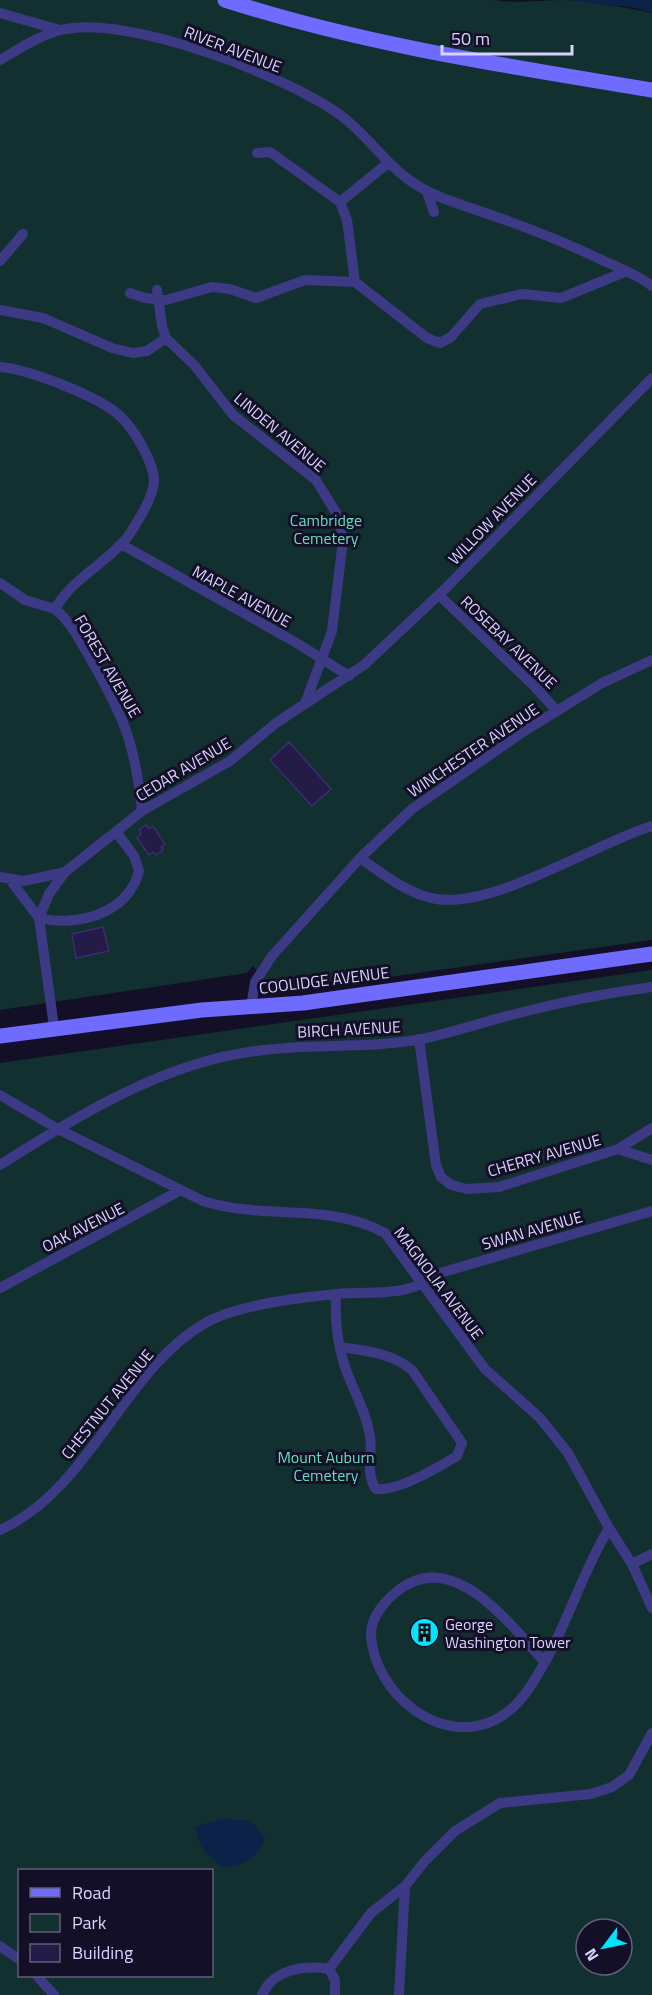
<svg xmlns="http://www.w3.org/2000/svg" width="652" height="1995" viewBox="0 0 652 1995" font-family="'Titillium Web',sans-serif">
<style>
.green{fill:#12302f;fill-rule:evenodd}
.water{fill:#0c2248}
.building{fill:#241b47;stroke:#3b2d73;stroke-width:1.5}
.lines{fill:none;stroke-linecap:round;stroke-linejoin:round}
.lane{stroke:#3d3a85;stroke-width:10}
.secondary{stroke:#6f6bff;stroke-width:15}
.labels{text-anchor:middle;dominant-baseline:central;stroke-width:6;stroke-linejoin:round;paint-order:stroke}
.street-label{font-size:16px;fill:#d9d4ff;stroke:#130f26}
.park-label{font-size:16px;fill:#5fe0c0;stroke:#130f26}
.poi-label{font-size:16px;fill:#d9d4ff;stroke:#130f26;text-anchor:start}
</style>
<rect width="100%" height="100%" fill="#130f26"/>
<!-- green -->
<path class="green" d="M 0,0 L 494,0 C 516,4 540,0 564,0 C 593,1 623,7 652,13 L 652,940 L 276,993 L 253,966 L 247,973 L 0,1010 Z
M 652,970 L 652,1995 L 0,1995 L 0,1063 ZM 20,1870 L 212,1870 L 212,1976 L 20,1976 ZM 586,1929 L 622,1929 L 622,1965 L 586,1965 Z"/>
<!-- water -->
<path class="water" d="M 568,0 L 652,0 L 652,13 L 632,7 Z
M 222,1819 L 251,1821 L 265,1839 C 259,1857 241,1868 222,1867 C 209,1857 196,1844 195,1827 Z"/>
<!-- building -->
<path class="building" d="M 289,742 L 331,789 L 312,806 L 270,760 Z
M 146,825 L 149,829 L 153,826 L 165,844 L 161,847 L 163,850 L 156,855 L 153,852 L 149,855 L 137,838 L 141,834 L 139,830 Z
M 103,927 L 109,951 L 76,958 L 72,934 Z
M416 1633a8 8 0 1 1 16 0a8 8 0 1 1-16 0Z"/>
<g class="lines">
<!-- lane -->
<path class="lane" d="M 0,13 L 60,30
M 0,60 C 19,49 40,35 61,30 C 127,14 284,75 339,114 C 371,137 390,173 427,191 C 446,201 470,207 491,215 C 529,228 567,243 604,261 C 620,268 638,275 652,286
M 257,153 L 270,152 L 340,202 L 388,163
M 427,192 L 434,212
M 340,202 L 347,220 L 355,282
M 0,261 L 23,234
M 157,290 L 162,326 L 166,338
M 130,293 L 145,298 L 166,300 L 212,287 L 230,289 L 256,298 L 305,280 L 355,282 L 427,338 L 440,343 L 451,337 L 480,304 L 522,294 L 561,298 L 627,271
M 0,310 L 43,318 L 112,348 L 133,353 L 147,351 L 166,338 L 195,366 L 233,415 L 316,480 L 338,516 L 343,540 L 332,631 L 306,701
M 0,367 C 28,369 101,397 121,417 C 134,429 154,463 154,481 C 153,498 138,521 129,535 C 108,563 73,577 55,609
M 121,544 L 295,642 L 349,676
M 0,583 L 25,600 L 55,609
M 439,595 L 535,687 L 557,711
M 55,609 C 71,622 80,641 90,658 C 124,717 135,743 142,811
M 360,858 C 383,874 407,894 436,899 C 496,908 593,844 652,826
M 0,877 L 24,881 L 65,872
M 11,881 L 39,918 C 77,927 128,914 139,871 L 134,856 L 117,833
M 251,1007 L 255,982 L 272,956 L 360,858 L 412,809 L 523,732 L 602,683 L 652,660
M 54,1027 L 39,918 L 49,894 L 65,872 L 142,811 L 230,761 L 276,723 L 364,665 L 446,588 L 652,378
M 419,1039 L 436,1165 L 441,1177 L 451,1185 L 467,1189 L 499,1187 L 618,1149 L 652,1160
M 0,1095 L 58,1129 L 203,1201 C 267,1221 324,1201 385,1233 L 485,1369 L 539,1417 L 568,1453 L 609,1528 L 632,1564 L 652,1608
M 618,1149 L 652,1128
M 0,1165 C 78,1116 162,1063 255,1051 C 310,1043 367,1049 422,1039 C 455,1032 486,1021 519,1013 C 562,1002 607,993 652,987
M 0,1288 L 179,1191
M 336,1294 C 335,1317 337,1344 345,1367 C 353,1390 366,1411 370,1436 C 373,1455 365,1473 376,1489 C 396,1492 439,1467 457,1456 L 462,1443 L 412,1370 C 392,1353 366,1351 340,1347
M 0,1530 C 91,1489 125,1367 207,1322 C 241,1304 298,1298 336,1294 C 376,1290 405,1299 440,1273 L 652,1211
M 632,1564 L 652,1554
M 545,1662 C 532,1685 519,1708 495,1720 C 439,1747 375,1693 371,1636 C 370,1619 383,1603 395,1593 C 452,1544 509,1624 545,1662 C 569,1619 583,1571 609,1528
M 0,1946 L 20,1960
M 329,1969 L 371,1913 L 405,1886
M 329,1969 L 335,1980 L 335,1995
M 37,1976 L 54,1995
M 262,1995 C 273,1969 304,1965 329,1969
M 399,1995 L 405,1886 L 425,1861 L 455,1831 L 500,1803 L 591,1794 L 612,1787 L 629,1775 L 652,1733"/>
<!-- secondary -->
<path class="secondary" d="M 225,0 C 364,45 508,66 652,90
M 0,1036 L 202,1010 L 303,1003 L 652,954"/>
</g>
<!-- icons -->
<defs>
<symbol id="building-disc" viewBox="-11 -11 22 22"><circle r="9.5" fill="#00e5ff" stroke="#130f26"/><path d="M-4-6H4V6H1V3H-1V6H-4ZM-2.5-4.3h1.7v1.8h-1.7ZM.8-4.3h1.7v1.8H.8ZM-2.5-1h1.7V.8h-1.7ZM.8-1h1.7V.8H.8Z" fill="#111"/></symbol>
</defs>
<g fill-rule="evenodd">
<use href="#building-disc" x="408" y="1616" width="33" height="33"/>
</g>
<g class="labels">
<!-- street labels -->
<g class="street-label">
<text transform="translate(233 49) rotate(21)">RIVER AVENUE</text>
<text transform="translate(280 432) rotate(40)">LINDEN AVENUE</text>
<text transform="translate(492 519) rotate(-46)">WILLOW AVENUE</text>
<text transform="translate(242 596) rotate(29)">MAPLE AVENUE</text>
<text transform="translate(509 642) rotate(44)">ROSEBAY AVENUE</text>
<text transform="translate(108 666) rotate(60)">FOREST AVENUE</text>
<text transform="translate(473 750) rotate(-34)">WINCHESTER AVENUE</text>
<text transform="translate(183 769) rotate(-31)">CEDAR AVENUE</text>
<text transform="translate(324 980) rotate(-7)">COOLIDGE AVENUE</text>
<text transform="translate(349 1029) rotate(-3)">BIRCH AVENUE</text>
<text transform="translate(544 1155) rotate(-16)">CHERRY AVENUE</text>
<text transform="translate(83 1227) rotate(-27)">OAK AVENUE</text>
<text transform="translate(532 1230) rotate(-16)">SWAN AVENUE</text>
<text transform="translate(439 1283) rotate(53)">MAGNOLIA AVENUE</text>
<text transform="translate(107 1404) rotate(-51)">CHESTNUT AVENUE</text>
</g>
<!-- park labels -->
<g class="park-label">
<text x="326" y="520">Cambridge<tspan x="326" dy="18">Cemetery</tspan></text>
<text x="326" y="1457">Mount Auburn<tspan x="326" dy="18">Cemetery</tspan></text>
</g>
<!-- poi labels -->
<g class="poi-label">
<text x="445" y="1624">George<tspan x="445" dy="18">Washington Tower</tspan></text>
</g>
</g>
<!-- legend -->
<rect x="18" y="1869" width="195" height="108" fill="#130f26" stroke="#625e7d" stroke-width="1.5"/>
<rect x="30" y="1888" width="30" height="9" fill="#6f6bff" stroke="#625e7d" stroke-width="1.5"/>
<text x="72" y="1899" font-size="18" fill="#d9d4ff">Road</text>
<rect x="30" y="1914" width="30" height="18" fill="#12302f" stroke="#625e7d" stroke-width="1.5"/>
<text x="72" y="1929" font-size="18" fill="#d9d4ff">Park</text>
<rect x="30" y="1944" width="30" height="18" fill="#241b47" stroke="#625e7d" stroke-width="1.5"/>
<text x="72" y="1959" font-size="18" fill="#d9d4ff">Building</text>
<!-- north arrow -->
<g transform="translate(604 1947) rotate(238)"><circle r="28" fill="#130f26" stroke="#625e7d" stroke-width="1.5"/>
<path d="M0-4.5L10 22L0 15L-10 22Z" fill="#00e5ff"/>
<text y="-9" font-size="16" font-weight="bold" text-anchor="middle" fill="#d9d4ff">N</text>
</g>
<!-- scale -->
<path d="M442 45v9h130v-9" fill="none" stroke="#d9d4ff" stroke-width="3"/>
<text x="451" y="45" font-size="18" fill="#d9d4ff" stroke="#130f26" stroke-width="4.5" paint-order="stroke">50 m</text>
</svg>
